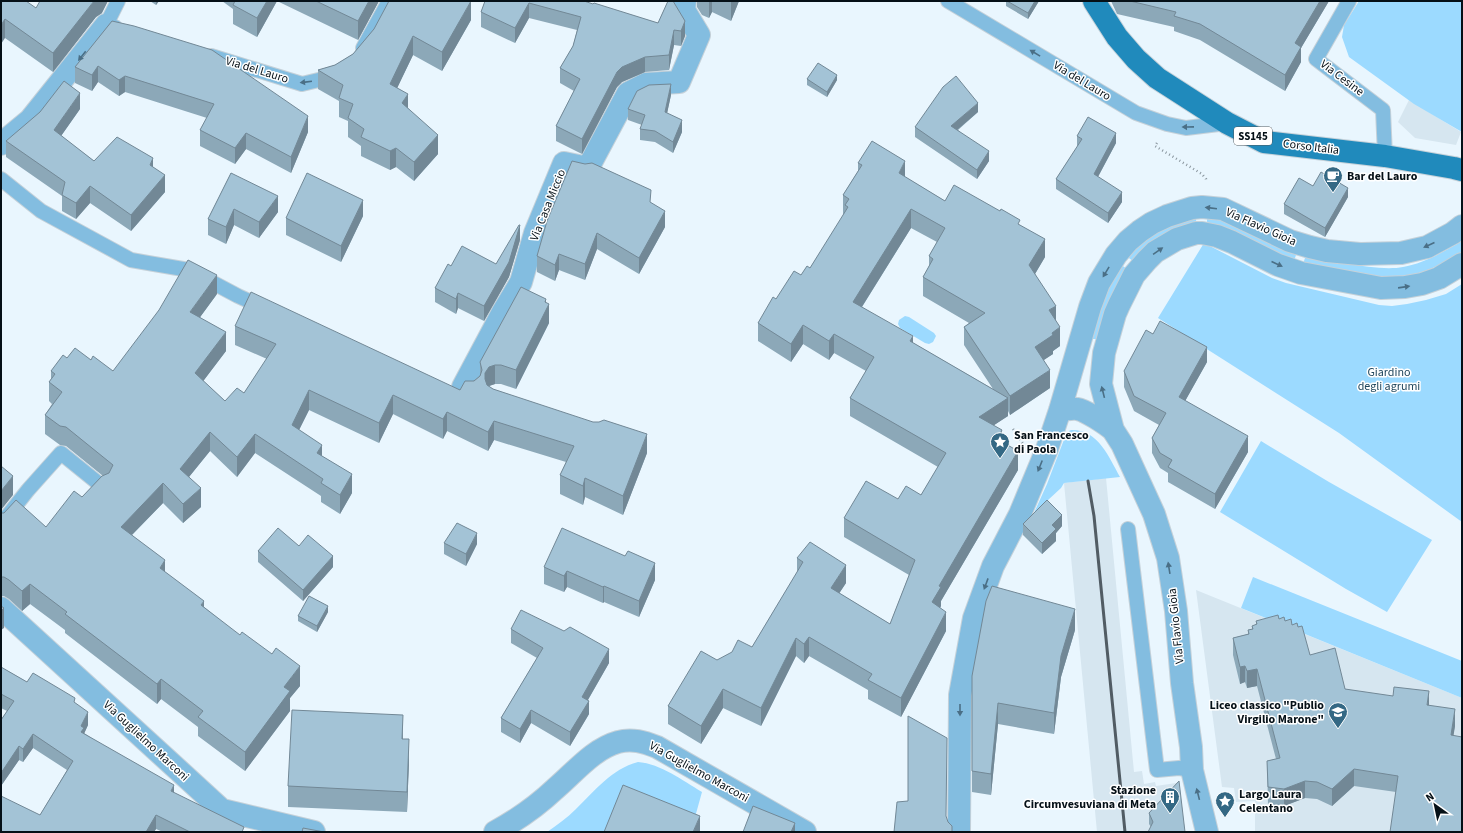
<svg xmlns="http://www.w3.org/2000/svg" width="1463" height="833" viewBox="0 0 1463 833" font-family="'Source Sans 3',sans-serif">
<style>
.built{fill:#d6e6f0}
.green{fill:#9cdaff}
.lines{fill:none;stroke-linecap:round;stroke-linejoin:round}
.lane-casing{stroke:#c5d1d9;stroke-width:16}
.street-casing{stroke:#c5d1d9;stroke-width:24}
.primary-casing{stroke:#c5d1d9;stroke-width:24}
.path{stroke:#8b979f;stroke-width:2.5;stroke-dasharray:1 3;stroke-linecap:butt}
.lane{stroke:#83bde0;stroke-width:14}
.street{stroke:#83bde0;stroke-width:22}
.primary{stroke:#208abc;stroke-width:22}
.rail{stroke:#515c64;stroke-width:3}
.wall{fill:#8ca8b8;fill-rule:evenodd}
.shaded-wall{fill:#728896}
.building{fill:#a3c3d6;stroke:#728896}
.oneway{fill:#4a6f86}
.labels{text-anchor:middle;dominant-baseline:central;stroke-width:3;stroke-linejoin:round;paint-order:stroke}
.shield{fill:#fff;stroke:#50585d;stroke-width:1}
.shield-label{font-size:11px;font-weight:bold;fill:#051017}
.street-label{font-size:12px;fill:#051017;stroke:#fff}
.poi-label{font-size:12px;font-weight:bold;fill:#051017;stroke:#fff;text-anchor:start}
.park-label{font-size:12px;fill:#20475d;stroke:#fff}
</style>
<rect width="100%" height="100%" fill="#e9f6fe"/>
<!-- built -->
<path class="built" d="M 1409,100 L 1461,132 L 1456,145 L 1415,138 L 1398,122 Z
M 1106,478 L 1134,772 L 1142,771 L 1144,784 L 1155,782 L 1156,786 L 1176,783 L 1177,803 L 1184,832 L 1097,832 L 1064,483 Z
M 1196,590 L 1462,698 L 1462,832 L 1255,832 L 1255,801 L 1236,802 L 1234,788 L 1222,787 Z"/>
<!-- green -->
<path class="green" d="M 1359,1 L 1462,1 L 1462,132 L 1414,104 L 1349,57 L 1342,37 L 1344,25 Z
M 1195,215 L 1197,225 L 1133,261 L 1126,256 L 1145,238 Z
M 1207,215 L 1223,218 L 1297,252 L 1294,261 L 1207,224 Z
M 1462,241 L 1462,252 C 1444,263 1425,274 1403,276 C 1373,280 1333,269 1303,264 L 1306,255 C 1333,260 1378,272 1403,267 C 1425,263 1443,252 1462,241 Z
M 1204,243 L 1272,278 L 1286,283 L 1379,305 L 1392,306 L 1407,304 L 1426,300 L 1446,294 L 1462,284 L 1462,522 L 1339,433 L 1158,318 Z
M 1120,264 L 1127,269 L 1098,339 L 1093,339 L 1091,336 L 1098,309 Z
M 905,316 L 909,317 L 934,333 L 936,336 L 933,342 L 929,344 L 925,343 L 900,328 L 898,324 L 899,320 Z
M 1071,430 C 1098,429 1109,457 1120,477 L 1064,483 L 1061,488 L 1034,513 L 1047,484 L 1065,437 L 1069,431 Z
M 1261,441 L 1329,482 L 1432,540 L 1387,612 L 1346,589 L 1220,512 Z
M 1253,577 L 1462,661 L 1462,698 L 1241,608 Z
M 638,762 C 661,764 682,780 702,792 L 692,828 L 610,832 L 547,832 C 557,825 567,818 576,809 C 595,791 611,769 638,762 Z"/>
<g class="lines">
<defs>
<path id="lane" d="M 948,1 L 1136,113 L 1167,124 L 1186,128 L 1227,123
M 1349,1 L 1316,59 L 1383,110 L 1385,156
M 115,27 L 106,25 L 118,1
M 363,48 L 389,1
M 211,56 L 302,84 L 331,77 L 335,74
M 1,179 L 41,211 L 131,260 L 189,270 L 238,296 L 264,308
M 1,524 L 28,490 L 61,453 L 103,487
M 1128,529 L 1157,770 L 1179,768 L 1192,770"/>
<path id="street" d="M 1,144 L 30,120 L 106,25
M 470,388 L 463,387 L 503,312 L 521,282 L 535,233 L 564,163 L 588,168 L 628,93 L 646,84 L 679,82 L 699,35 L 684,10 L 685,1
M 1060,410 C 1065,410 1072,408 1077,409 C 1085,410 1106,424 1113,430
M 1,608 L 222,810 L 314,832
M 495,832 C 517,820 537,806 555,789 C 574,773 593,749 618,742 C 632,738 644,742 657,747 L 805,832
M 959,832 L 960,695 L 974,618 L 993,566 L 1020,514 L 1047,449 L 1060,410 L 1090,307 L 1099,283 L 1116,255 L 1128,241 L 1140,231 L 1152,223 L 1167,216 L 1192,208 L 1202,207 L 1223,209 L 1290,241 L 1310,247 L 1327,251 L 1360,254 L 1401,253 L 1427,247 L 1453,233 L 1462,226
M 1207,832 L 1192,770 L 1191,747 L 1182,683 L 1176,611 L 1168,558 L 1154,514 L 1122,444 L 1113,430 L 1101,384 L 1104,353 L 1115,314 L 1119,305 L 1134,275 L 1147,260 L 1155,252 L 1177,239 L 1196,233 L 1202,233 L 1217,236 L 1232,242 L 1278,265 L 1301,273 L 1381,288 L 1405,287 L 1422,284 L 1439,278 L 1462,264"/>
<path id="primary" d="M 1094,1 L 1117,37 L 1136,59 L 1157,78 L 1227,123 L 1264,142 L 1385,156 L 1454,168 L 1462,170"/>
</defs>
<!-- lane casing -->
<use href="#lane" class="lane-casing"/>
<!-- street casing -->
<use href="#street" class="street-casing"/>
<!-- primary casing -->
<use href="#primary" class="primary-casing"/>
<!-- path -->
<path class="path" d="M 1157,143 L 1155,146 L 1202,174 L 1206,179 L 1206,181
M 1013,429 L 1024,445"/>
<!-- lane -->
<use href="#lane" class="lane"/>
<!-- street -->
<use href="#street" class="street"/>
<!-- primary -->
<use href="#primary" class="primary"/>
<!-- rail -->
<path class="rail" d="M 1088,481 L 1094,516 L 1125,832"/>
</g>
<!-- wall -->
<path class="wall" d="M 1,1 L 36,8 L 102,13 L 96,17 L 53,72 L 5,38 Z
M 150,1 L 159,1 L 156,5 Z
M 222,1 L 277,1 L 257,37 L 233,24 L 233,9 Z
M 277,1 L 379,1 L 358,40 Z
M 485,1 L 593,4 L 658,23 L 668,1 L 685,36 L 681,46 L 674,45 L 669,70 L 645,72 L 622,82 L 617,87 L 582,154 L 556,141 L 556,126 L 574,91 L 560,83 L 560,68 L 573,46 L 577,30 L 529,18 L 515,43 L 481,27 L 481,12 Z
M 697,1 L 739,1 L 731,21 L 712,12 L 709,18 L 702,15 L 697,7 Z
M 1006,1 L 1039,1 L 1028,19 L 1006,6 Z
M 1111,1 L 1329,1 L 1301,48 L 1301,62 L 1285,91 L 1200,40 L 1174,31 L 1174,27 L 1117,14 Z
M 471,20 L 442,71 L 413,55 L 397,88 L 408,108 L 438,154 L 414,181 L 396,167 L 390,170 L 361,156 L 361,146 L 348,137 L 348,121 L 339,117 L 339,101 L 318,89 L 318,70 L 335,65 L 353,54 L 374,29 Z
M 112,21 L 308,132 L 291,173 L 246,149 L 235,164 L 200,146 L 200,130 L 207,118 L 125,92 L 119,96 L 98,82 L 92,91 L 75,83 L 75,67 Z
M 807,79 L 837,80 L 827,97 L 807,85 Z
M 671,95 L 667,113 L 682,132 L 673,153 L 655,142 L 640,140 L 640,129 L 642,125 L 628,120 L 628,109 Z
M 80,109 L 61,136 L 94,161 L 153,167 L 165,192 L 131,231 L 90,203 L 76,219 L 62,211 L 62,196 L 6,157 L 6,141 Z
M 978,112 L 958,130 L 989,161 L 977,179 L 915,137 L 915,127 Z
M 1077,136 L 1116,143 L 1098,177 L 1122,202 L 1108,223 L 1056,189 L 1056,179 L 1078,146 L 1077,146 Z
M 858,163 L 905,177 L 945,201 L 1020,225 L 1045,257 L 1035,274 L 1056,322 L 1060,346 L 1053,351 L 1053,354 L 1043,360 L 1050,388 L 1010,415 L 1008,411 L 1008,416 L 994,425 L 1002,442 L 1018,470 L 941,601 L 941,606 L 940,608 L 946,631 L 901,717 L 868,699 L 868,690 L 809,656 L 804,663 L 796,656 L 761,726 L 723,708 L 701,744 L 668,724 L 668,706 L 717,660 L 752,647 L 797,573 L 797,558 L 846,583 L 839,593 L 890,624 L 909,575 L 844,537 L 844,518 L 898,499 L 921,495 L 938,467 L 850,416 L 850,398 L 866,371 L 834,353 L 829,360 L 803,344 L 791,362 L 758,341 L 758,323 L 776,299 L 801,275 L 810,268 L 844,215 L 843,214 L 843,195 L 858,171 ZM 911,228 L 937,242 L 929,256 L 929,266 L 923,277 L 923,296 L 969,323 L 964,327 L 964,345 L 993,389 L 913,343 L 862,307 Z
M 231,173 L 278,212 L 259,238 L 234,225 L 226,244 L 208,235 L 208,219 Z
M 1313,186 L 1348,197 L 1325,237 L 1284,214 L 1284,204 Z
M 651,203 L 665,227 L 639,274 L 597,249 L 585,280 L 559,270 L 555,281 L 537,272 L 537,256 Z
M 363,216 L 341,262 L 286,235 L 286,218 Z
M 520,240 L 509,277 L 484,321 L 458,308 L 456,314 L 435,302 L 435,288 L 451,266 L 496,264 Z
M 217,294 L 200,317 L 226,351 L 203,381 L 225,401 L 244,393 L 267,359 L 235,345 L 235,326 L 460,390 L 480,376 L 480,362 L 546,302 L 549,323 L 516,389 L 501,384 L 495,384 L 489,386 L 493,389 L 647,453 L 623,515 L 585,497 L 583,505 L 560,494 L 560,475 L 566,462 L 494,440 L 488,451 L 447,431 L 443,439 L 393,414 L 379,443 L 309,410 L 299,430 L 322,456 L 352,493 L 340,514 L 321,502 L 321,496 L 255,453 L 237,477 L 210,451 L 189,477 L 201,507 L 183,523 L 163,503 L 132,535 L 165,572 L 204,607 L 300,686 L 290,698 L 290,711 L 245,771 L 198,736 L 198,727 L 161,699 L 157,704 L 65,633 L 65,630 L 30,604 L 22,611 L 9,599 L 4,596 L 1,596 L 1,513 L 46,527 L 82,497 L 103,476 L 66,446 L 60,445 L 45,434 L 45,415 L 52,404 L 49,401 L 49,382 L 51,379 L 51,371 L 67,358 L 91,360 L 113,371 Z
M 1153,334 L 1207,362 L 1185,401 L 1248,452 L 1215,509 L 1168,482 L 1168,473 L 1160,468 L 1152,453 L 1152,438 L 1159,425 L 1134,411 L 1124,387 L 1124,371 Z
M 1023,524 L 1062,526 L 1056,533 L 1056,541 L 1042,554 L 1023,535 Z
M 444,543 L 477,544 L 466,566 L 444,554 Z
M 299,546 L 333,567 L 303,601 L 258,562 L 258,551 Z
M 544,567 L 655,580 L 639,617 L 604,602 L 603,603 L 567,587 L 564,592 L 544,584 Z
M 328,612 L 317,632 L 298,621 L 298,616 Z
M 1279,619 L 1285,621 L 1292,625 L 1310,655 L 1345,689 L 1429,705 L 1455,726 L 1453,735 L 1396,792 L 1354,786 L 1332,806 L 1317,799 L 1305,798 L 1284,806 L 1268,804 L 1267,761 L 1276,759 L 1257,686 L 1247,688 L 1245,682 L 1240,684 L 1233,655 L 1233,638 L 1248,634 L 1248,630 L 1252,629 L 1252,626 L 1256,625 L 1256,621 Z
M 511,629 L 609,663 L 588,700 L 589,714 L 570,746 L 531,723 L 520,743 L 501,732 L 501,718 L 537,658 L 511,643 Z
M 1075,630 L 1061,677 L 1054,734 L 998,724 L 991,795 L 972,792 L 972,676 Z
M 1,667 L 27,682 L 75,703 L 88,725 L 84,733 L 174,793 L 244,832 L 163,832 L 156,829 L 154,832 L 1,832 L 40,815 L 67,770 L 33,748 L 23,762 L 19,760 L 1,786 L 1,720 L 7,711 L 1,708 Z
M 403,739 L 409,760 L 407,812 L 288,807 L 288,786 Z
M 1149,813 L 1185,832 L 1151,827 L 1149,824 Z"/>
<!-- shaded-wall -->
<path class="shaded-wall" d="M 94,1 L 108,1 L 102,13 L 96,17 L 53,72 L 53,53 Z
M 156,1 L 159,1 L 156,5 Z
M 267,1 L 277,1 L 257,37 L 257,18 Z
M 369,1 L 379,1 L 358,40 L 358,21 Z
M 471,1 L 471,20 L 442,71 L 442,52 Z
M 709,1 L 712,1 L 712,12 L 709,18 Z
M 731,1 L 739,1 L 731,21 Z
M 1035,1 L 1039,1 L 1028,19 L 1028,13 Z
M 1320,1 L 1329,1 L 1301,48 L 1301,62 L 1285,91 L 1285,75 L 1295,43 Z
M 529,3 L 529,18 L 515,43 L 515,28 Z
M 5,19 L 5,38 L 1,44 L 1,25 Z
M 685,21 L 685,36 L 681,46 L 681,31 Z
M 674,30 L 674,45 L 669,70 L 669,55 Z
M 413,36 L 413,55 L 390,103 L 390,84 Z
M 645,57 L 645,72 L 622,82 L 617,87 L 582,154 L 582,139 L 617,72 L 622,67 Z
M 98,66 L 98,82 L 92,91 L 92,75 Z
M 837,75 L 837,80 L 827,97 L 827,92 Z
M 125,76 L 125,92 L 119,96 L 119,80 Z
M 671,84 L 671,95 L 665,123 L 665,112 Z
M 80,93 L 80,109 L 54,146 L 54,130 Z
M 408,94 L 408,113 L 402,103 Z
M 978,103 L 978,112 L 951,135 L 951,126 Z
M 308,116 L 308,132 L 291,173 L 291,157 Z
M 682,120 L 682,132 L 673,153 L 673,142 Z
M 246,133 L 246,149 L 235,164 L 235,148 Z
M 1116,133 L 1116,143 L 1094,184 L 1094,174 Z
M 438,135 L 438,154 L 414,181 L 414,162 Z
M 396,148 L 396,167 L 390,170 L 390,151 Z
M 989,151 L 989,161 L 977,179 L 977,170 Z
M 153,158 L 153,174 L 150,165 Z
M 905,161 L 905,180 L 899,173 Z
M 165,175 L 165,192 L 131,231 L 131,215 Z
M 90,186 L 90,203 L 76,219 L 76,203 Z
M 1348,188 L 1348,197 L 1325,237 L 1325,228 Z
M 1122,192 L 1122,202 L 1108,223 L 1108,213 Z
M 278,196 L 278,212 L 259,238 L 259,222 Z
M 363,200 L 363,216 L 341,262 L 341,246 Z
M 234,209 L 234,225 L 226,244 L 226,227 Z
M 911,209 L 911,228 L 853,321 L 853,302 Z
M 665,211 L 665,227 L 639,274 L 639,258 Z
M 520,225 L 520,240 L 509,277 L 484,321 L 484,306 Z
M 597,233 L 597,249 L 585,280 L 585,264 Z
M 1045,239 L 1045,257 L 1029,284 L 1029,265 Z
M 559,254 L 559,270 L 555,281 L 555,265 Z
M 217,275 L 217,294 L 190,331 L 190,312 Z
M 458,293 L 458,308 L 456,314 L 456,299 Z
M 546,299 L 546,309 L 549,304 L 549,323 L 516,389 L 516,370 Z
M 1056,306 L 1056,324 L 1049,310 Z
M 803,325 L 803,344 L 791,362 L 791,344 Z
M 1060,327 L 1060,346 L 1053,351 L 1053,354 L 1035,366 L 1035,347 L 1052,333 Z
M 226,332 L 226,351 L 195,392 L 195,373 Z
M 834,334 L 834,353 L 829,360 L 829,341 Z
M 913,336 L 913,355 L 910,341 Z
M 1207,347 L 1207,362 L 1179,412 L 1179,397 Z
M 495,365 L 495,384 L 489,386 L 485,392 L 485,373 L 489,367 Z
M 1050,370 L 1050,388 L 1010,415 L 1010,396 Z
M 309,390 L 309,410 L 292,444 L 292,425 Z
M 393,395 L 393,414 L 379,443 L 379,423 Z
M 1008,398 L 1008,416 L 979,435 L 979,417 Z
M 447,412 L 447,431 L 443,439 L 443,419 Z
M 494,421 L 494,440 L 488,451 L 488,432 Z
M 1002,430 L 1002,449 L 997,439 Z
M 210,432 L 210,451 L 180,488 L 180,469 Z
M 255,434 L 255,453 L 237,477 L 237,457 Z
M 647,434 L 647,453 L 623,515 L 623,496 Z
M 1248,436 L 1248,452 L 1215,509 L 1215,494 Z
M 322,445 L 322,464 L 317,453 Z
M 1018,451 L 1018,470 L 941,601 L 941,606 L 932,620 L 932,602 L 939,586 Z
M 352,474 L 352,493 L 340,514 L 340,495 Z
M 13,476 L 13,495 L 1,510 L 1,491 Z
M 585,478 L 585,497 L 583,505 L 583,486 Z
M 163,483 L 163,503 L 121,546 L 121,527 Z
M 201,488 L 201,507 L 183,523 L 183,504 Z
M 1062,515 L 1062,526 L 1056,533 L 1056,541 L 1042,554 L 1042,543 L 1052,525 Z
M 477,533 L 477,544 L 466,566 L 466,554 Z
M 333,556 L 333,567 L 303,601 L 303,590 Z
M 165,560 L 165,580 L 160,568 Z
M 655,563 L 655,580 L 639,617 L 639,601 Z
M 846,565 L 846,583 L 831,606 L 831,588 Z
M 567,571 L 567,587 L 564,592 L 564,576 Z
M 30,584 L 30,604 L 22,611 L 22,591 Z
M 604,586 L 604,602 L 603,603 L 603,587 Z
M 204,601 L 204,620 L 201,605 Z
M 328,606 L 328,612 L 317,632 L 317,626 Z
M 4,608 L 4,628 L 1,630 L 1,611 Z
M 1075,609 L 1075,630 L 1061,677 L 1054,734 L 1054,713 L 1061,656 Z
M 946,612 L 946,631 L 901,717 L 901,698 Z
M 809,637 L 809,656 L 804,663 L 804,644 Z
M 796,638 L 796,656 L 761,726 L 761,708 Z
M 609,649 L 609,663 L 582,710 L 582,697 Z
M 300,666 L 300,686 L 290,698 L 290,711 L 245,771 L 245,752 L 284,687 Z
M 1245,666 L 1245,682 L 1240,684 L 1240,667 Z
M 1257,669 L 1257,686 L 1247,688 L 1247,671 Z
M 161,679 L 161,699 L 157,704 L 157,684 Z
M 723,689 L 723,708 L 701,744 L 701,726 Z
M 1429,691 L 1429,708 L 1427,705 Z
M 589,701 L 589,714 L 570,746 L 570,732 Z
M 998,703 L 998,724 L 991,795 L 991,774 Z
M 1455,709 L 1455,726 L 1451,752 L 1451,735 Z
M 531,710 L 531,723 L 520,743 L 520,729 Z
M 88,712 L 88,725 L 84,734 L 81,745 L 81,726 Z
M 403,715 L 403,736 L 402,759 L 402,739 Z
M 33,734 L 33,748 L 23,762 L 23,749 Z
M 409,739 L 409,760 L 407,812 L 407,792 Z
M 19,746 L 19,760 L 1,786 L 1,773 Z
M 1354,769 L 1354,786 L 1332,806 L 1332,789 Z
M 1305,781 L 1305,798 L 1284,806 L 1284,789 Z
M 174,785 L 174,798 L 171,791 Z
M 156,815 L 156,829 L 154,832 L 146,832 Z
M 700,816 L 700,831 L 699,832 L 693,832 Z
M 795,823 L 795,832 L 791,832 Z"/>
<!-- building -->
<path class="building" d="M 1,1 L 26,1 L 36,8 L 40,1 L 94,1 L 53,53 L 5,19 L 1,25 Z
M 235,1 L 267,1 L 257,18 L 233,5 Z
M 316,1 L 369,1 L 358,21 Z
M 389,1 L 471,1 L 442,52 L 413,36 L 390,84 L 408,94 L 402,103 L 438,135 L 414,162 L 396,148 L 390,151 L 361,137 L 364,129 L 348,118 L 353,104 L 339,98 L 343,85 L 318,70 L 335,65 L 353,54 L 374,29 Z
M 485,1 L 584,1 L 593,4 L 594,3 L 658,23 L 668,1 L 673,1 L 685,21 L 681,31 L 674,30 L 669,55 L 645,57 L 622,67 L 617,72 L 582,139 L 556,126 L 580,79 L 560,68 L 573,46 L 581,17 L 529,3 L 515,28 L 481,12 Z
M 1007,1 L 1035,1 L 1028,13 Z
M 1130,1 L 1320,1 L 1295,43 L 1301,47 L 1285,75 L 1200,24 L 1174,16 L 1176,12 Z
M 112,21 L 134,26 L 212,50 L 308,116 L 291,157 L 246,133 L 235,148 L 200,130 L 214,104 L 125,76 L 119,80 L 98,66 L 92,75 L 75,67 Z
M 818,63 L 837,75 L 827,92 L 807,79 Z
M 956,76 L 978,103 L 951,126 L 989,151 L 977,170 L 915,127 L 943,87 Z
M 64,81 L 80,93 L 54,130 L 94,161 L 117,137 L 153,158 L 150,165 L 165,175 L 131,215 L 90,186 L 76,203 L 62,195 L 65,182 L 6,141 L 40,112 Z
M 671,84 L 665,112 L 682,120 L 673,142 L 655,131 L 640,129 L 645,115 L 628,109 L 637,91 L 649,85 Z
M 1088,117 L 1116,133 L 1094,174 L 1122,192 L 1108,213 L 1056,179 L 1082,139 L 1077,136 Z
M 872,141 L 905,161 L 899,173 L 945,201 L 954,185 L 1000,211 L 1001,209 L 1020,220 L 1018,224 L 1045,239 L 1029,265 L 1056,306 L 1049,310 L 1060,327 L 1052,333 L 1053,335 L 1035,347 L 1050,370 L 1010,396 L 964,327 L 985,313 L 923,277 L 933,259 L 929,256 L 945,228 L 911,209 L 853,302 L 913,336 L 910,341 L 1008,398 L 979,417 L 1002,430 L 997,439 L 1018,451 L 939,586 L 941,587 L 932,602 L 946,612 L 901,698 L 868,680 L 872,674 L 809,637 L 804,644 L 796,638 L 761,708 L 723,689 L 701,726 L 668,706 L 701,651 L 717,660 L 732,652 L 738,640 L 752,647 L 803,562 L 797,558 L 810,542 L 846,565 L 831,588 L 890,624 L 915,560 L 844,518 L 866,481 L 898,499 L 906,486 L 921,495 L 946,453 L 850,398 L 874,357 L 834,334 L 829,341 L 803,325 L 791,344 L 758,323 L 773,297 L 776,299 L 794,271 L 801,275 L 807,266 L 810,268 L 848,207 L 845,205 L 849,199 L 843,195 L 862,165 L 858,163 Z
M 572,161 L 585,164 L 592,163 L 651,190 L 650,202 L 665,211 L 639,258 L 597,233 L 585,264 L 559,254 L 555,265 L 537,256 L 547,221 Z
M 1321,172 L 1348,188 L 1325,228 L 1284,204 L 1299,178 L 1313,186 Z
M 231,173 L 278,196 L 259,222 L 234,209 L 226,227 L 208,219 Z
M 307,173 L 363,200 L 341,246 L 286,218 Z
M 519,225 L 520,225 L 509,262 L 484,306 L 458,293 L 456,299 L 435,288 L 448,264 L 451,266 L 462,246 L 496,264 Z
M 188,260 L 217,275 L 190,312 L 226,332 L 195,373 L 225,401 L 237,388 L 244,393 L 276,344 L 235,326 L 251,292 L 460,390 L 465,381 L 474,381 L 480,376 L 482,370 L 480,362 L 521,287 L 546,299 L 545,302 L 549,304 L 516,370 L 501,365 L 495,365 L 489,367 L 485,373 L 485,379 L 487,385 L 493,389 L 593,422 L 599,422 L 604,420 L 647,434 L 623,496 L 585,478 L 583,486 L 560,475 L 574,446 L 494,421 L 488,432 L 447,412 L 443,419 L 393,395 L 379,423 L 309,390 L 292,425 L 322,445 L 317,453 L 352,474 L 340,495 L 321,483 L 323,479 L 255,434 L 237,457 L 210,432 L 180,469 L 201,488 L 183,504 L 163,483 L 121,527 L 165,560 L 160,568 L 204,601 L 201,605 L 240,635 L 242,632 L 272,654 L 276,648 L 300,666 L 284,687 L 290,691 L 245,752 L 198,717 L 203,711 L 161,679 L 157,684 L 65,614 L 67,612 L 30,584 L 22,591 L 9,580 L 4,577 L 1,577 L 1,513 L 4,513 L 16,500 L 46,527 L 74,491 L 82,497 L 102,476 L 109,473 L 113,465 L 66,427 L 60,426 L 45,415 L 62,392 L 49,382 L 55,374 L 51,371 L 63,355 L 67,358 L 75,348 L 91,360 L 93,356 L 113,371 L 159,310 Z
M 1160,321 L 1207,347 L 1179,397 L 1248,436 L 1215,494 L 1168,467 L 1172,460 L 1160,453 L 1152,438 L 1166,413 L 1134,396 L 1124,371 L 1146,330 L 1153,334 Z
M 1,466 L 13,476 L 1,491 Z
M 1047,500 L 1062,515 L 1052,525 L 1056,529 L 1042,543 L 1023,524 Z
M 457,523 L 477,533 L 466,554 L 444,543 Z
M 278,528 L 299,546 L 308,535 L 333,556 L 303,590 L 258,551 Z
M 562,528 L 625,556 L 628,551 L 655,563 L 639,601 L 604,586 L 603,587 L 567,571 L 564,576 L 544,567 Z
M 992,586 L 1075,609 L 1061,656 L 1054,713 L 998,703 L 991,774 L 972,771 L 972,676 L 986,601 Z
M 309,596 L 328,606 L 317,626 L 298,616 Z
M 1,606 L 4,608 L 1,611 Z
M 521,610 L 564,631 L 570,627 L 609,649 L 582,697 L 589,701 L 570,732 L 531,710 L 520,729 L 501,718 L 543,648 L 511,629 Z
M 1278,615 L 1279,619 L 1284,617 L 1285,621 L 1291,619 L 1292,625 L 1297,623 L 1298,627 L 1302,626 L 1310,655 L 1335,648 L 1345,689 L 1393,696 L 1394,687 L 1429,691 L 1427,705 L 1455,709 L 1451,735 L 1462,737 L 1462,832 L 1390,832 L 1398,776 L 1354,769 L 1332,789 L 1317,782 L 1305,781 L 1284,789 L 1268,787 L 1267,761 L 1280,758 L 1257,669 L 1247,671 L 1245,666 L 1240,667 L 1233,638 L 1249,634 L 1248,630 L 1253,629 L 1252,626 L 1257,624 L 1256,621 Z
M 1,667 L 27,682 L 33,673 L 75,698 L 74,702 L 88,712 L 81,726 L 84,728 L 81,732 L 174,785 L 171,791 L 244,827 L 242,832 L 190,832 L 156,815 L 146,832 L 1,832 L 1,796 L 40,815 L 73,761 L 33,734 L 23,749 L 19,746 L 1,773 L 1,720 L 14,701 L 1,694 Z
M 292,710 L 403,715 L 402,739 L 409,739 L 407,792 L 288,786 Z
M 908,716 L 947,738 L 946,816 L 948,822 L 952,826 L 952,832 L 894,832 L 897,802 L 908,801 Z
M 1179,781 L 1185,832 L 1148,832 L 1153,822 L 1149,813 Z
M 623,785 L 700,816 L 693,832 L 604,832 Z
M 753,806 L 795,823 L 791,832 L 743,832 Z
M 303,828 L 324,832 L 302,832 Z"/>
<!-- one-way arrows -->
<defs><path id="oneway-solid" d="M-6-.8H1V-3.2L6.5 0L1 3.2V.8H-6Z"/></defs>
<g class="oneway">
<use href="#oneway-solid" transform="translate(1035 53) rotate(-149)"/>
<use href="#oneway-solid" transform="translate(82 56) rotate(128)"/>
<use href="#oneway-solid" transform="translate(306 82) rotate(173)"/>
<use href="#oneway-solid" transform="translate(1188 127) rotate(179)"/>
<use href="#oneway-solid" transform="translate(1211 208) rotate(-173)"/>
<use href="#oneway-solid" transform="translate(1429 245) rotate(156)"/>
<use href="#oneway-solid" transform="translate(1158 251) rotate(-35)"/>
<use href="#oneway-solid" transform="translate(1277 264) rotate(24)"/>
<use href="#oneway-solid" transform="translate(1106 272) rotate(121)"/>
<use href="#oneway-solid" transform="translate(1404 287) rotate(-8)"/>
<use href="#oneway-solid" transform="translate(1103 392) rotate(-104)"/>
<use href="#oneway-solid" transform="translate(1040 466) rotate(112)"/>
<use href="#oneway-solid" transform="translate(1169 568) rotate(-99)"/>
<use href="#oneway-solid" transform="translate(986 584) rotate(110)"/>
<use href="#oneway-solid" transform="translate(960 710) rotate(90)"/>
<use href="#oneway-solid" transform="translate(1198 794) rotate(-104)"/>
</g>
<!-- icons -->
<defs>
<symbol id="cafe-pin" viewBox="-11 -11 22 30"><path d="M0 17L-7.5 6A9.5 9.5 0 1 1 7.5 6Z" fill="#346884" stroke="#fff"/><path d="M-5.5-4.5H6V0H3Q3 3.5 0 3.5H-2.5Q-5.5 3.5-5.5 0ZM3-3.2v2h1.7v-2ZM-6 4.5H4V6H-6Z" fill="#fff"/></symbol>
<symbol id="sight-pin" viewBox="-11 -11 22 30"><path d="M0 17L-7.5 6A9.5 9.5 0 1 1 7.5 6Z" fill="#346884" stroke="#fff"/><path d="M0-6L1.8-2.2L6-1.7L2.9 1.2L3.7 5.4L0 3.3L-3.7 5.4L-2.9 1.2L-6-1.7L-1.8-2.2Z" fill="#fff"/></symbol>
<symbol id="school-pin" viewBox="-11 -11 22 30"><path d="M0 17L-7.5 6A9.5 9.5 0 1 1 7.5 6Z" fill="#346884" stroke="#fff"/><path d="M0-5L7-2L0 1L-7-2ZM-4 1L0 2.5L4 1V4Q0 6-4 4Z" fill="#fff"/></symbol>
<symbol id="building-pin" viewBox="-11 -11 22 30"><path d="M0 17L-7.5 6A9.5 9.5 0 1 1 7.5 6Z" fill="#346884" stroke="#fff"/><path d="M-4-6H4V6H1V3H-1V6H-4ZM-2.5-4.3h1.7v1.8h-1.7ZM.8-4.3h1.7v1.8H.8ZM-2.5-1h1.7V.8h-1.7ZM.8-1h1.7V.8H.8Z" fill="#fff"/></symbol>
</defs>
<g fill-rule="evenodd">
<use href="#cafe-pin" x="1322" y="165" width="22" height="30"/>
<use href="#sight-pin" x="989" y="431" width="22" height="30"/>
<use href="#school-pin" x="1327" y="701" width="22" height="30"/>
<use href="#building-pin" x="1159" y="786" width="22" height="30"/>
<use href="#sight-pin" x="1214" y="790" width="22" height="30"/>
</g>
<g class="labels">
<!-- shield labels -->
<rect class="shield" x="1234" y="127" width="38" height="18" rx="3"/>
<g class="shield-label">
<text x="1253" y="136">SS145</text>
</g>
<!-- street labels -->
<g class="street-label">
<text transform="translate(257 70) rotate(17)">Via del Lauro</text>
<text transform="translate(1342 78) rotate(37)">Via Cesine</text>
<text transform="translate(1082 81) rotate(31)">Via del Lauro</text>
<text transform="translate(1311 147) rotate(7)">Corso Italia</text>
<text transform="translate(548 205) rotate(-68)">Via Casa Miccio</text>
<text transform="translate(1261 227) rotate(24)">Via Flavio Gioia</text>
<text transform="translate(1176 626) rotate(-96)">Via Flavio Gioia</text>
<text transform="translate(146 741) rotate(43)">Via Guglielmo Marconi</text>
<text transform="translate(699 772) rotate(29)">Via Guglielmo Marconi</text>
</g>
<!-- poi labels -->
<g class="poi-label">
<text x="1347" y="176">Bar del Lauro</text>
<text x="1014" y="435">San Francesco<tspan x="1014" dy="14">di Paola</tspan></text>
<text x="1324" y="705" text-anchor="end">Liceo classico "Publio<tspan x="1324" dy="14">Virgilio Marone"</tspan></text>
<text x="1156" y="790" text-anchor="end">Stazione<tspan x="1156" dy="14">Circumvesuviana di Meta</tspan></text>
<text x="1239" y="794">Largo Laura<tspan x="1239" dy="14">Celentano</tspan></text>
</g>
<!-- park labels -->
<g class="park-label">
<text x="1389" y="372">Giardino<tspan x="1389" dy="14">degli agrumi</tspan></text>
</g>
</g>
<!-- border -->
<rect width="1463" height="833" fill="none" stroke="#051017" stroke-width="4"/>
<!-- north arrow -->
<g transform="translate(1435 805) rotate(327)" stroke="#ffffff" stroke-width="3" paint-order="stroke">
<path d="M0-3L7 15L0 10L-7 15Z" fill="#051017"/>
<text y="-6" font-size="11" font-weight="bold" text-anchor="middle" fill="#051017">N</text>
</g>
</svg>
